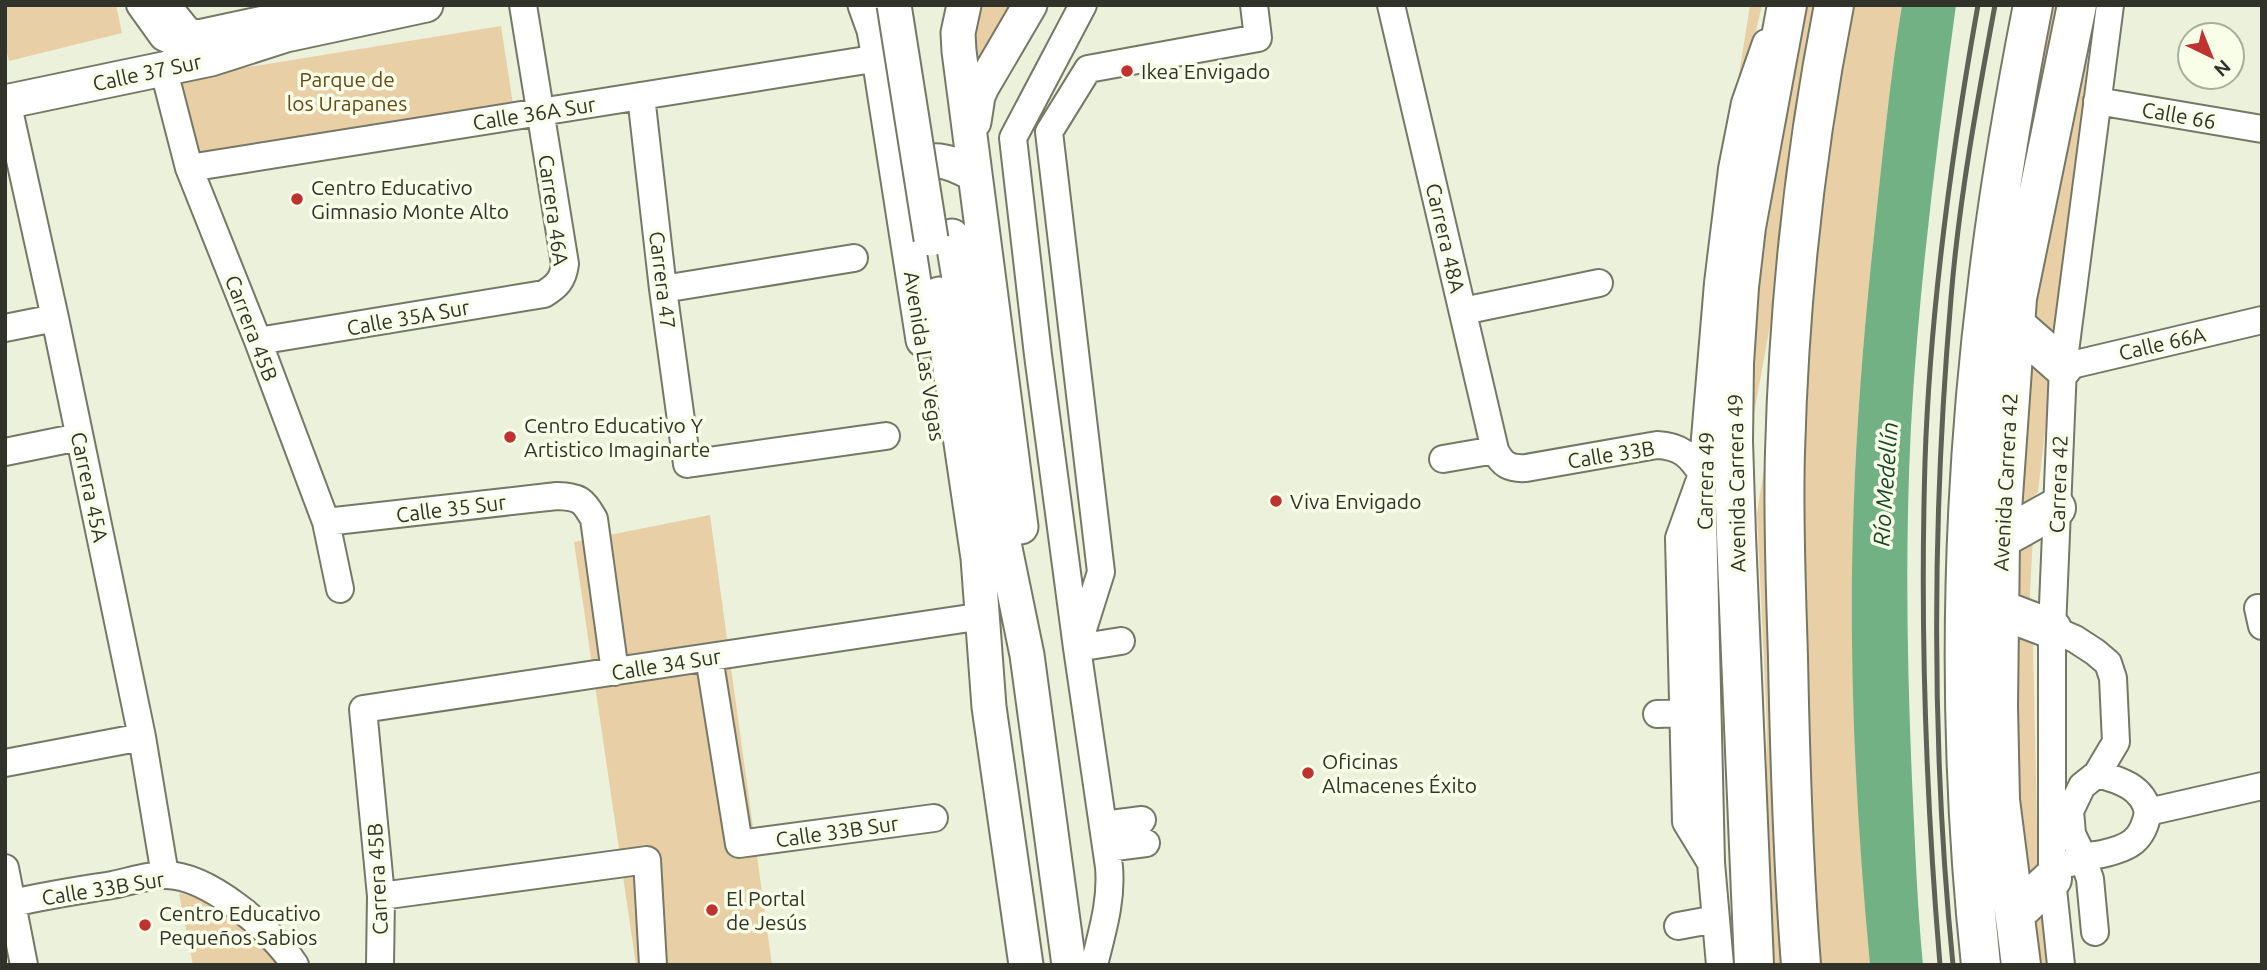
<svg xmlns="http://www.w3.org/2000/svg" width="2267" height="970" viewBox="0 0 2267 970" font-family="Ubuntu,sans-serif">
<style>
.green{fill:#e8cfa6}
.water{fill:#72b184}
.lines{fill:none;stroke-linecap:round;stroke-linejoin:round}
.minor-casing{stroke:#747865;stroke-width:30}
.major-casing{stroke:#747865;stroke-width:37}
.highway-casing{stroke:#747865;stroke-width:42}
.minor{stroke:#fff;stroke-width:26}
.major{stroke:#fff;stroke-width:33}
.highway{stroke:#fff;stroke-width:38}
.rail{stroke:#5e6155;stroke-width:5}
.major-bridge-casing{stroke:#747865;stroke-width:37;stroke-linecap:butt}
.major-bridge{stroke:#fff;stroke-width:33}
.poi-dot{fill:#c0322f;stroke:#f9fee9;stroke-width:2.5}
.labels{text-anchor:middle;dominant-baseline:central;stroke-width:7;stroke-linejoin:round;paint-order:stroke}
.poi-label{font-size:21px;fill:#31332b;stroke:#f9fee9;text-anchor:start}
.street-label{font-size:21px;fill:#31332b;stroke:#f9fee9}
.park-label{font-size:21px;fill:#644a19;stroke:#f9fee9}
.water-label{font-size:23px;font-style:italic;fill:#174729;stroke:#f9fee9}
</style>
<rect width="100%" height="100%" fill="#ecf1db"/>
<!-- green -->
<path class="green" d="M 5,5 L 116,5 L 122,33 L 9,61 L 5,45 Z
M 981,5 L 1021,5 L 985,61 L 972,61 Z
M 1750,5 L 1762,5 L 1746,73 L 1734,106 Z
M 1801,5 L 1819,5 L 1778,281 L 1750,436 L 1754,309 L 1766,218 Z
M 1848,5 L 1902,5 C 1890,78 1883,152 1875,226 C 1860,364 1850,503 1852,643 C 1853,750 1861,857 1870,965 L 1819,965 L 1813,915 L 1804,483 L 1810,331 L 1825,148 Z
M 2045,5 L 2062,5 L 2022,186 L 2011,191 Z
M 501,26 L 513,104 L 194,157 L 181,78 Z
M 2089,41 L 2057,345 L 2033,321 Z
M 2029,360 L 2051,379 L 2038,492 L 2013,514 Z
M 1773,414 L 1786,965 L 1769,965 L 1765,902 L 1767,727 L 1757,513 Z
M 710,515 L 772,965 L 636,965 L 574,542 Z
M 2033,536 L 2029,611 L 2013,599 L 2015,547 Z
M 2015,627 L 2033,641 L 2038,874 L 2023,891 L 2015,770 Z
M 179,893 L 204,899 L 232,915 L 282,965 L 193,965 Z
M 2047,918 L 2053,965 L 2034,965 L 2029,921 Z"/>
<!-- water -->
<path class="water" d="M 1902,5 L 1956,5 C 1937,145 1919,285 1911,426 C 1905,544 1907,662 1912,780 C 1915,842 1917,903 1923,965 L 1870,965 C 1860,858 1853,750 1852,643 C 1850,503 1860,364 1875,226 C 1883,152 1890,78 1902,5 Z"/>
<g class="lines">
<defs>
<path id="minor" d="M 140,5 L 163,37 L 182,46
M 167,5 L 188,31 L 196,34 L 331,5
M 1083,5 L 1013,138 L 1038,355 L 1077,648 L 1109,867 C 1112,901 1102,932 1094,965
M 1391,5 L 1495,450 C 1502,465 1510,469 1526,468 L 1657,445 C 1680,446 1690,455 1702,474 L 1679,538 L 1686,822 L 1711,863
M 163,67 L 189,168 L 258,341 L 326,522 L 340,589
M 641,96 L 663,289 L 687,464 L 886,436
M 7,101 L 55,318 L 142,737 L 165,875
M 2097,101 L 2262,129
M 189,168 L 879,58
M 663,289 L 854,258
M 1463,311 L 1599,283
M 5,328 L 55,318
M 258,341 L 544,294 C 557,286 563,280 565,264 L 523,5
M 2063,367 L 2262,320
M 5,452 L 79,437
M 1443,459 L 1495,450
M 326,522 L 557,496 C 579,497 583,499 594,519 L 615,672
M 2258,608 L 2262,626
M 2052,629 L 2075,639 L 2095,652 L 2108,663 L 2113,678 L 2116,742 L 2097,774 L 2082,786 L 2070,811 L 2072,834 L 2082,855 L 2090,879 L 2095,932
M 1121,641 L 1077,648 L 1101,572 L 1049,132 L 1088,69 L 1258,38 L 1254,5
M 709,657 L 739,844 L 934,818
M 1657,714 L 1683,713
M 5,763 L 142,737
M 2097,774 C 2120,780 2143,787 2148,812
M 1103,825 L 1142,820
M 1107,848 L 1146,843
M 2071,863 C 2085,853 2087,857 2102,854 C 2129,848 2143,841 2148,812 L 2262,786
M 5,868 L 24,965
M 381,896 L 647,860 L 653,965
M 5,905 C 40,896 76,891 112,885 C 128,882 148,875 165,875 C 209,875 272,930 295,965
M 1678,926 L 1716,919
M 380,965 L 381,896 L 363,709 L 970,618
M 1720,965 L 1711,863 L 1702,474 L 1718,283 L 1732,169 L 1745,103 L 1766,43
M 2061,965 L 2052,879 L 2052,629 L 2063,367 L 2110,5"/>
<path id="major" d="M 865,5 L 874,30 L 879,58 L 923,340
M 964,5 L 958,33 L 959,51 L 1021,527
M 5,102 L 211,59 L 286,35 L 426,5
M 974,122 L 978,96 L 982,87 L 1030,5
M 899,185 C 924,152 942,157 975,175
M 952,236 L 998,514 L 1027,655 L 1069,965
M 939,294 L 978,558 L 989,707 L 1026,965"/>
<path id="highway" d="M 2014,324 L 2063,367
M 2000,539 L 2056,508
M 1999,609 L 2052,629
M 2015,914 L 2052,879
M 1754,965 L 1736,536 L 1733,441 L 1734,363 L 1739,287 L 1746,227 L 1787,5
M 1801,965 C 1793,863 1790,760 1788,658 C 1786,590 1783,520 1785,452 C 1789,302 1805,152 1834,5
M 1981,965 C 1957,739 1960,508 1988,282 C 1999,189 2015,97 2033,5
M 2021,965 L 2000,800 L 1998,706 L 2000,539 L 2017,298 L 2077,5"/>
</defs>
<!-- minor casing -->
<use href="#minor" class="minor-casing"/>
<!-- major casing -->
<use href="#major" class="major-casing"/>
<!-- highway casing -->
<use href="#highway" class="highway-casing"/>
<!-- minor -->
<use href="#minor" class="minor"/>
<!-- major -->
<use href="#major" class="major"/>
<!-- highway -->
<use href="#highway" class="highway"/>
<!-- rail -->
<path class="rail" d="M 1940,965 C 1926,798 1920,630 1925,462 C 1930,309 1951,156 1978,5
M 1953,965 C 1931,744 1932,520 1951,298 C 1959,200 1977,102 1995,5"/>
<defs>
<path id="major-bridge" d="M 894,5 L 931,239"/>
</defs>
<!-- major-bridge casing -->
<use href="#major-bridge" class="major-bridge-casing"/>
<!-- major-bridge -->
<use href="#major-bridge" class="major-bridge"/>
</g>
<!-- markers -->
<g class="poi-dot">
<circle cx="1127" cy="71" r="7"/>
<circle cx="297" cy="199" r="7"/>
<circle cx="510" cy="437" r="7"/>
<circle cx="1276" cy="501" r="7"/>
<circle cx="1308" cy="773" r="7"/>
<circle cx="712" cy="910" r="7"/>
<circle cx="145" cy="925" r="7"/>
</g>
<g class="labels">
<!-- poi labels -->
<g class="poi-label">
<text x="1141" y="71">Ikea Envigado</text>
<text x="311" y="187">Centro Educativo<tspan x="311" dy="24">Gimnasio Monte Alto</tspan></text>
<text x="524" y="425">Centro Educativo Y<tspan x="524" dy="24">Artistico Imaginarte</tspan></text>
<text x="1290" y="501">Viva Envigado</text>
<text x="1322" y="761">Oficinas<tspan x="1322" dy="24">Almacenes Éxito</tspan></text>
<text x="726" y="898">El Portal<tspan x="726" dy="24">de Jesús</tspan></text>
<text x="159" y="913">Centro Educativo<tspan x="159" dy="24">Pequeños Sabios</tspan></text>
</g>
<!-- street labels -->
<g class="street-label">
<text transform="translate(147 72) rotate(-12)">Calle 37 Sur</text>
<text transform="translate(534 113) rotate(-9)">Calle 36A Sur</text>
<text transform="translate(2179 115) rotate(10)">Calle 66</text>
<text transform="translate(554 210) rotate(82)">Carrera 46A</text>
<text transform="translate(1446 238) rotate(77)">Carrera 48A</text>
<text transform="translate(663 280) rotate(83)">Carrera 47</text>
<text transform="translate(408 317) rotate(-10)">Calle 35A Sur</text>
<text transform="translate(252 328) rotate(69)">Carrera 45B</text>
<text transform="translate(2162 343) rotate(-13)">Calle 66A</text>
<text transform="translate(925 356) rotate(81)">Avenida Las Vegas</text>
<text transform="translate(1611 454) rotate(-9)">Calle 33B</text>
<text transform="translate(1705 481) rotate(-89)">Carrera 49</text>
<text transform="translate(2005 482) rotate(-87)">Avenida Carrera 42</text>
<text transform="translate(1736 483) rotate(-91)">Avenida Carrera 49</text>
<text transform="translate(2058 484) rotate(-88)">Carrera 42</text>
<text transform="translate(90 487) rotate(78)">Carrera 45A</text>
<text transform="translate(451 508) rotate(-7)">Calle 35 Sur</text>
<text transform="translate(666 664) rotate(-9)">Calle 34 Sur</text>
<text transform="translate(837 831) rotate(-8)">Calle 33B Sur</text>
<text transform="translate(377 879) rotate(-93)">Carrera 45B</text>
<text transform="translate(103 888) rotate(-9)">Calle 33B Sur</text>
</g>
<!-- park labels -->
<g class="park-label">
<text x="347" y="79">Parque de<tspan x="347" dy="24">los Urapanes</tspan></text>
</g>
<!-- water labels -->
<g class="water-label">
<text transform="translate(1885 484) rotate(-86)">Río Medellín</text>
</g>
</g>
<!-- border -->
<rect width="2267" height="970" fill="none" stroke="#31332b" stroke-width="14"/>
<!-- north arrow -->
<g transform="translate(2211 56) rotate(137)"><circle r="33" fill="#f9fee9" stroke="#a9ad9d" stroke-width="2"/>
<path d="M0-5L12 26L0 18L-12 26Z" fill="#c0322f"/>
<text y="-10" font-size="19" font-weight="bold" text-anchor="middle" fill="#31332b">N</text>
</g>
</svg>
